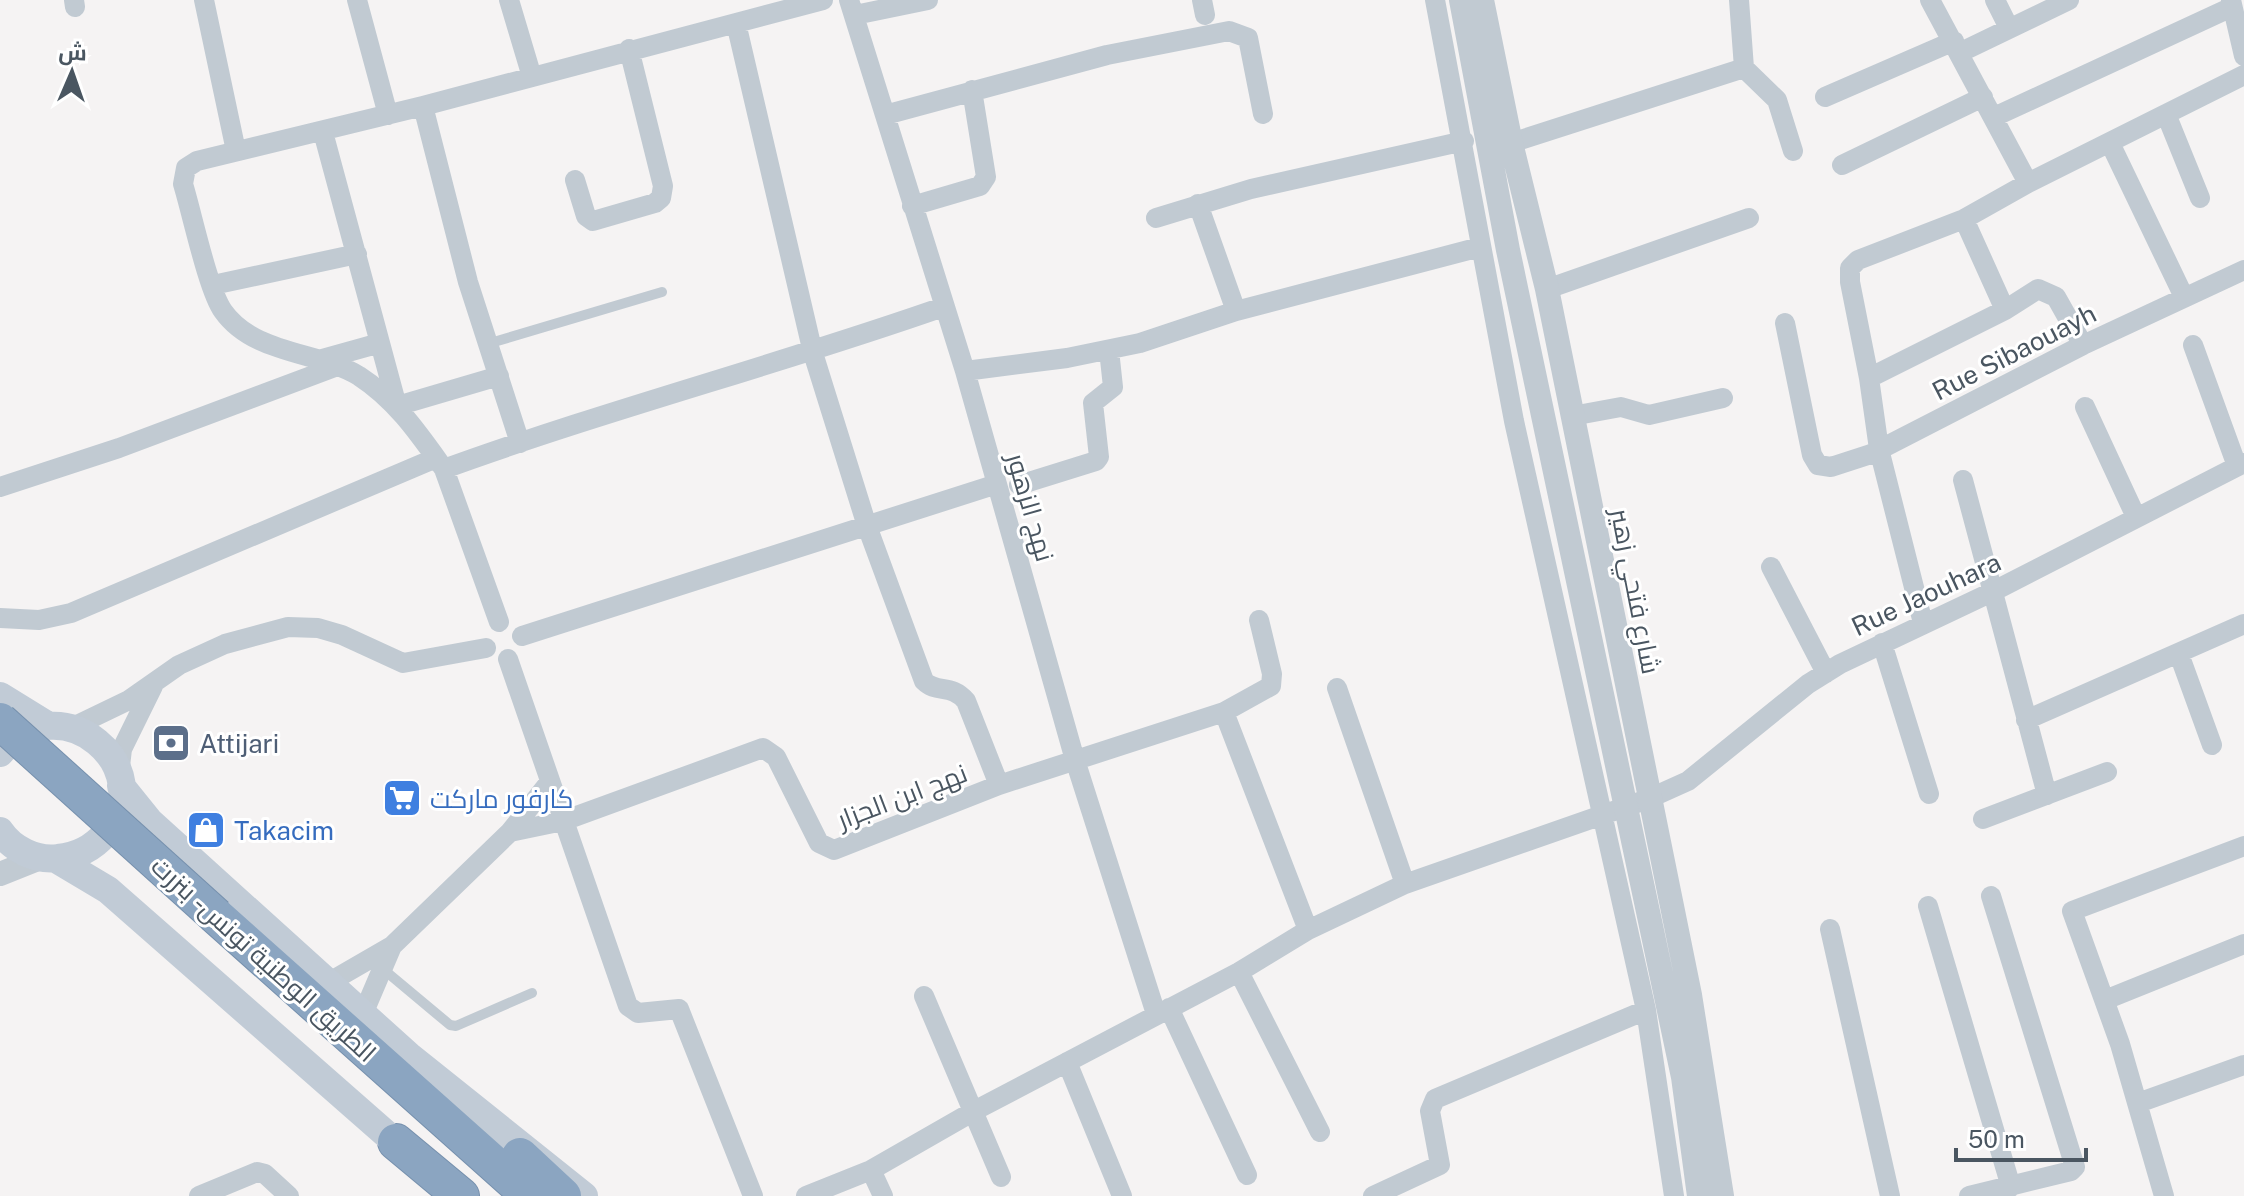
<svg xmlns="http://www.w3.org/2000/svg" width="2244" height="1196" viewBox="0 0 2244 1196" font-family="'Public Sans',Cairo,sans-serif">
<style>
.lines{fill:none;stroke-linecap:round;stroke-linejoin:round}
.motorway-casing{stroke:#7690ad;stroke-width:38}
.service{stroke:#c1cad2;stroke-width:10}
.minor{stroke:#c1cad2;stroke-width:20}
.tertiary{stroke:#c1cad2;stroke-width:24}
.secondary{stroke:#c1cbd6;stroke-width:28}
.motorway{stroke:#8ba5c1;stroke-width:36}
.motorway-bridge-casing{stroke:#7690ad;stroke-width:38;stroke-linecap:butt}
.motorway-bridge{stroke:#8ba5c1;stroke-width:36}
.labels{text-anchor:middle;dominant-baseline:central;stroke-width:6;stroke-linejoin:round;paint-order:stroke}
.street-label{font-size:26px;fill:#4a5661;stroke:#fff}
.service-label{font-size:26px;fill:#4e5e75;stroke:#fff;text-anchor:start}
.shop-label{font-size:26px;fill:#366cbe;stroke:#fff;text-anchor:start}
</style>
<rect width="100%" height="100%" fill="#f5f3f3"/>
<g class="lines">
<defs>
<path id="motorway" d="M 216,916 L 530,1196
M 396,1142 L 461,1196
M 520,1156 L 563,1196"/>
</defs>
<!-- motorway casing -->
<use href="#motorway" class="motorway-casing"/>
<!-- service -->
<path class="service" d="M 487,344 L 662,292
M 383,969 L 450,1025 L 456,1026 L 532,993"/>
<!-- minor -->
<path class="minor" d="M 74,0 L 75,7
M 204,0 L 236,151
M 357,0 L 388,115
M 509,0 L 532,77
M 849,0 L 965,371 L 1075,760 L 1156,1014
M 1202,0 L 1205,15
M 1435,0 L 1514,421 L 1646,1010 L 1674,1196
M 1739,0 L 1744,68 L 1777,100 L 1793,151
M 1930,0 L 2028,183
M 1995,0 L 2009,28
M 2231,0 L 2244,56
M 855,15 L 928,0
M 736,23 L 813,353 L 867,526 L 924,681 C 937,694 951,683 966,701 L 999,785
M 1959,53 L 2069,0
M 1825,97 L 1954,41
M 423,106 L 468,282 L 520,443
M 2166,114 L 2200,198
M 885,115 L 1107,55 L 1229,31 L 1248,38 L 1263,114
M 1994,117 L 2232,7
M 323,132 L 397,406 L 499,376
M 1511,143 L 1744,68
M 2110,143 L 2184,297
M 1842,165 L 1983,97
M 575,180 L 586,216 L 593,221 L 655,203 L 661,198 L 663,186 L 629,49
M 1198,204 L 1236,311
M 912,206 L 980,186 L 986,177 L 972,90
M 1156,218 L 1251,189 L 1464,141
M 1964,219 L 2005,310
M 213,285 L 357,254
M 1547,289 L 1749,218
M 1785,323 L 1812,455 L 1818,465 L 1831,467 L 1871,454 L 2083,345 L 2244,270
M 2193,345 L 2237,466
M 319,360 L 380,343
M 965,371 L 1067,358 L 1140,343 L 1236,311 L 1480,247
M 1869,378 L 2005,310 L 2038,289 L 2056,297 L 2083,345
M 2085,407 L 2136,517
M 1572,416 L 1621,407 L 1649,415 L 1723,398
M 444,469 C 419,434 396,400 359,376 C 318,351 254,355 223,311 C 208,290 192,213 183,184 L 186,168 L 197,161 L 423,106 L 823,0
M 1963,480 L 2047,795
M 1019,485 L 1096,461 L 1099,457 L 1093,403 L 1113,387 L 1109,350
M 0,487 L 119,448 L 335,367
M 1771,567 L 1826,673
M 0,618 L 39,620 L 71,613 L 436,458
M 499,622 L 444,469 C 609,409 778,365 943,307
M 1923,623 L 1879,449 L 1869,378 L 1850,282 L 1850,268 L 1858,260 L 1964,219 L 2028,183 L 2244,75
M 522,636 L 997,484
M 1882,643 L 1929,794
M 2179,654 L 2212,745
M 508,659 L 628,1006 L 638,1013 L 679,1009 L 753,1196
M 1337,688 L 1405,884
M 1224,712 L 1308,930
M 2026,720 L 2244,624
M 73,727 L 129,700 L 179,665 L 225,644 L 288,627 L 318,628 L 342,635 L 403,663 L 486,648
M 119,775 L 122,749 L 153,686
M 1983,819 L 2107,772
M 510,832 L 563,821 L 763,748 L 776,757 L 819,843 L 834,850 L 999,785 L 1224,712 L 1271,686 L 1272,674 L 1259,620
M 1928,906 L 2011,1187
M 1830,929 L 1890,1196
M 1239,972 L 1320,1132
M 328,983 L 392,946 L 510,832 L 548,784
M 924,996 L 1001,1177
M 2105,1000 L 2244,944
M 1169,1008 L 1247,1175
M 363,1014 L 392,946
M 1067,1062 L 1122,1196
M 2138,1103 L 2244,1065
M 871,1170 L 883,1196
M 199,1196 L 257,1172 L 265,1174 L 289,1196
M 806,1196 L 871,1170 L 974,1111 L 1239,972 L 1308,930 L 1405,884 L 1648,799 L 1688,781 L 1808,684 L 1840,664 L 1992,592 L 2244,463
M 1373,1196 L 1440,1165 L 1430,1111 L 1435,1099 L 1646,1010
M 1969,1196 L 2071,1171 L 2075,1167 L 1991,896
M 2164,1196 L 2120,1044 L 2072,911 L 2244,846"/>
<!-- tertiary -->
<path class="tertiary" d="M 1461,0 L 1508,250 L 1683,1077 L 1699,1196
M 1482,0 L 1511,143 L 1547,289 L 1690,995 L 1722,1196
M 0,874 L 40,858"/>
<!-- secondary -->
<path class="secondary" d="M 0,696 L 47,725
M 0,753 C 61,680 163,770 105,834 C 93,848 77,856 58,858 C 36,861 12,849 0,831
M 121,786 L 150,822 L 409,1056 L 584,1196
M 56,859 L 108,890 L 410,1155"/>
<!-- motorway -->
<use href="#motorway" class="motorway"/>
<defs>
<path id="motorway-bridge" d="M 0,721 L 216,916"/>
</defs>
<!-- motorway-bridge casing -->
<use href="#motorway-bridge" class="motorway-bridge-casing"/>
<!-- motorway-bridge -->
<use href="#motorway-bridge" class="motorway-bridge"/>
</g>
<!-- icons -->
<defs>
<symbol id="bank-square" viewBox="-11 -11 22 22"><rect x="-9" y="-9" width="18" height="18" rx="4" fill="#5c6f8a" stroke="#fff"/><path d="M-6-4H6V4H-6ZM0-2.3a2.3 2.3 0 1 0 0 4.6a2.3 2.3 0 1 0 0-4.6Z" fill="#fff"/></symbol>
<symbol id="supermarket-square" viewBox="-11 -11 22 22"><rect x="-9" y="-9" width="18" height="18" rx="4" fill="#3f7fe0" stroke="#fff"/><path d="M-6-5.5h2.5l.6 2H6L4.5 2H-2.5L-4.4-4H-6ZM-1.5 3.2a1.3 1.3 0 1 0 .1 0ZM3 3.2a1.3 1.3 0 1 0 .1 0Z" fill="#fff"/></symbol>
<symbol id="shop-square" viewBox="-11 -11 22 22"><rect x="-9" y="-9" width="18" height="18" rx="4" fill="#3f7fe0" stroke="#fff"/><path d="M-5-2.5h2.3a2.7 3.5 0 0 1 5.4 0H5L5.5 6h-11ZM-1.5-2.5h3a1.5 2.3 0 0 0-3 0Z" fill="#fff"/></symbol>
</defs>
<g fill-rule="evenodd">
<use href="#bank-square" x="149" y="721" width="44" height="44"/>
<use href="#supermarket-square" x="380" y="776" width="44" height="44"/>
<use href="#shop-square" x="184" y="808" width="44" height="44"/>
</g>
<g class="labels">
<!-- street labels -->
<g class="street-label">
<text transform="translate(2014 352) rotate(-27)">Rue Sibaouayh</text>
<text transform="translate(1031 507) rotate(74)">نهج الزهور</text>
<text transform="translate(1636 591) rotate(79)">شارع فتحي زهير</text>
<text transform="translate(1926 594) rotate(-25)">Rue Jaouhara</text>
<text transform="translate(902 796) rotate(-21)">نهج ابن الجزار</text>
<text transform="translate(264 959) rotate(42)">الطريق الوطنية تونس - بنزرت</text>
</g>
<!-- service labels -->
<g class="service-label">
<text x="199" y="743">Attijari</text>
</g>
<!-- shop labels -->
<g class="shop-label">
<text x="430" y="798">كارفور ماركت</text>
<text x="234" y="830">Takacim</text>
</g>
</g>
<!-- north arrow -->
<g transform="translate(72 72) rotate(2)" stroke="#ffffff" stroke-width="6" paint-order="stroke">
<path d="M0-6L14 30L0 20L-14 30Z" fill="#4a5661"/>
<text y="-12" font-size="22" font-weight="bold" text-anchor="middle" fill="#4a5661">ش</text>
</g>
<!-- scale -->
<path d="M1956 1148v12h130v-12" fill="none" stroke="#4a5661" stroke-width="4"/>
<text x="1968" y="1148" font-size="24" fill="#4a5661" stroke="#ffffff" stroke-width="6" paint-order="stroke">50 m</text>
</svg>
